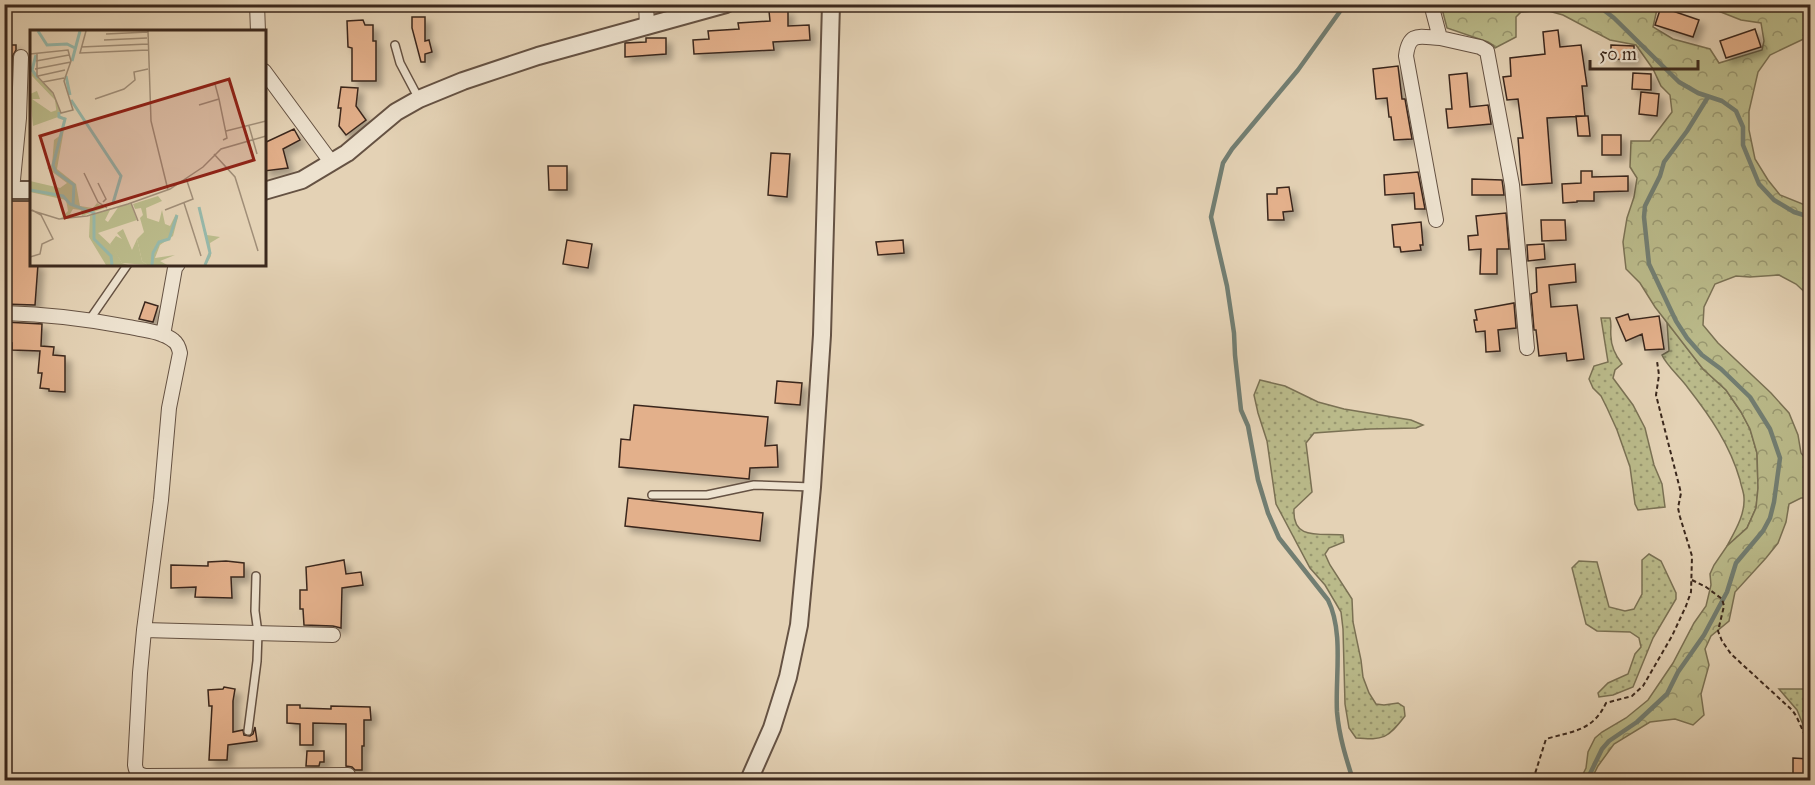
<svg xmlns="http://www.w3.org/2000/svg" width="1815" height="785" viewBox="0 0 1815 785" font-family="'IM FELL Great Primer',serif">
<style>
.grass{fill:url(#grass-dots);stroke:#7a7154;stroke-width:1.5}
.forest{fill:url(#forest-crowns);stroke:#7a7154;stroke-width:1.5}
.lines{fill:none;stroke-linecap:round;stroke-linejoin:round}
.stream{stroke:#727e72;stroke-width:4.5}
.building{fill:#e3b08b;stroke:#3b281d;stroke-width:1.5;filter:url(#shadow)}
.service-casing{stroke:#655243;stroke-width:10}
.minor-casing{stroke:#655243;stroke-width:16}
.tertiary-casing{stroke:#655243;stroke-width:20}
.path{stroke:#3b281d;stroke-width:2;stroke-dasharray:4.5 3;stroke-linecap:butt}
.service{stroke:#ede2cf;stroke-width:7}
.minor{stroke:#ede2cf;stroke-width:14}
.tertiary{stroke:#ede2cf;stroke-width:16}
.inset-river{fill:none;stroke:#96b8aa;stroke-width:3}
.inset-road{fill:none;stroke:#a08e78;stroke-width:1.5}
.view{fill:#8f2418;fill-opacity:0.15;stroke:#8f2418;stroke-width:3}
.inset-edge{fill:none;stroke:#3b281d;stroke-width:3}
</style>
<defs>
<pattern id="grass-dots" width="8" height="8" patternUnits="userSpaceOnUse" patternTransform="scale(1.5)"><rect width="8" height="8" fill="#baba8a"/><path d="M2 2h.1M6 6h.1" fill="none" stroke="#989770" stroke-width="1.8" stroke-linecap="round"/></pattern>
<pattern id="forest-crowns" width="20" height="18" patternUnits="userSpaceOnUse" patternTransform="scale(1.5)"><rect width="20" height="18" fill="#baba8a"/><path d="M2 6a3 3 0 1 1 6 0M12 15a3 3 0 1 1 6 0" fill="none" stroke="#989770"/></pattern>
<filter id="shadow"><feDropShadow dx="5.5" dy="5.5" stdDeviation="3" flood-color="#0004"/></filter>
</defs>
<rect width="100%" height="100%" fill="#e4d2b5"/>
<filter id="stains"><feTurbulence type="fractalNoise" baseFrequency=".00333" numOctaves="4"/><feColorMatrix values="0 0 0 0 .2 0 0 0 0 .09 0 0 0 0 .02 0 0 0 .5 -.17"/></filter>
<radialGradient id="worn" r=".72"><stop offset=".6" stop-color="#630" stop-opacity="0"/><stop offset="1" stop-color="#630" stop-opacity=".3"/></radialGradient>
<!-- grass -->
<path class="grass" d="M 1601,318 L 1610,318 C 1612,325 1610,330 1611,337 C 1611,347 1616,356 1622,364 L 1615,370 L 1613,378 L 1633,405 L 1645,428 L 1654,465 L 1662,484 L 1665,507 L 1638,510 L 1635,504 L 1630,467 L 1617,430 L 1607,408 L 1601,396 L 1593,388 L 1589,379 L 1594,366 L 1608,362 Z
M 1667,322 L 1703,369 L 1726,390 L 1741,412 L 1750,429 L 1757,453 L 1758,488 L 1756,508 L 1747,528 L 1727,546 C 1735,531 1745,515 1744,498 C 1744,492 1741,486 1740,480 C 1730,445 1710,416 1688,388 C 1681,378 1666,365 1662,355 L 1669,351 Z
M 1260,380 L 1285,386 L 1318,402 L 1344,409 L 1411,420 L 1423,425 L 1416,428 L 1370,429 L 1314,433 L 1306,443 L 1312,492 L 1294,509 C 1292,541 1320,533 1343,535 L 1344,542 L 1329,548 L 1325,554 L 1330,565 L 1352,599 L 1353,622 L 1361,660 L 1363,677 L 1369,693 L 1376,704 L 1384,705 L 1398,703 L 1404,707 L 1405,716 C 1387,739 1384,740 1356,738 L 1349,728 L 1345,704 L 1343,629 L 1341,612 L 1325,585 L 1310,568 L 1276,504 L 1267,441 L 1258,413 L 1254,395 Z
M 1649,554 L 1661,561 L 1676,593 L 1676,599 L 1653,638 L 1633,687 L 1613,695 L 1599,697 L 1598,693 L 1608,683 L 1628,674 L 1635,654 L 1641,647 L 1639,638 L 1630,632 L 1597,631 L 1586,624 L 1572,568 L 1579,561 L 1597,562 L 1609,607 L 1625,611 L 1634,609 L 1642,594 L 1642,560 Z
M 1779,689 L 1810,689 L 1810,738 L 1806,732 L 1797,710 Z"/>
<!-- forest -->
<path class="forest" d="M 1805,5 L 1810,6 L 1810,36 L 1770,55 L 1758,72 L 1749,111 L 1749,130 L 1755,159 L 1768,180 L 1780,195 L 1810,207 L 1810,297 L 1796,284 L 1779,275 L 1750,277 L 1736,276 L 1715,284 L 1704,307 L 1703,325 L 1718,343 L 1771,393 L 1789,413 L 1798,435 L 1801,453 L 1810,464 L 1810,498 L 1801,498 L 1789,504 L 1786,522 L 1778,543 L 1766,558 L 1735,592 L 1729,621 L 1711,636 L 1705,649 L 1709,665 L 1701,694 L 1704,715 L 1693,725 L 1675,719 L 1650,722 L 1614,744 L 1598,766 L 1591,780 L 1580,780 L 1586,768 L 1588,752 L 1595,738 L 1602,732 L 1626,718 L 1648,700 L 1673,663 L 1694,623 L 1706,606 L 1711,585 L 1710,574 L 1714,565 L 1727,546 L 1747,528 L 1756,508 L 1758,488 L 1757,453 L 1750,429 L 1741,412 L 1726,390 L 1703,369 L 1655,307 L 1640,283 L 1626,269 L 1623,242 L 1627,218 L 1634,197 L 1637,178 L 1630,167 L 1631,141 L 1650,141 L 1672,112 L 1670,95 L 1661,86 L 1653,69 L 1636,45 L 1610,40 L 1563,15 L 1545,10 L 1521,12 L 1516,17 L 1516,37 L 1495,48 L 1493,45 L 1488,42 L 1447,28 L 1441,5 L 1658,5 L 1653,27 L 1673,39 L 1710,49 L 1719,63 L 1762,50 L 1764,41 L 1761,23 L 1741,20 L 1703,5 Z"/>
<g class="lines">
<!-- stream -->
<path class="stream" d="M 1350,4 L 1341,10 L 1298,70 L 1232,149 L 1223,163 L 1211,217 L 1227,286 L 1234,333 L 1235,355 L 1241,410 L 1248,426 L 1258,480 L 1268,513 L 1279,538 L 1328,600 C 1344,632 1335,678 1337,712 C 1339,736 1346,758 1353,780
M 1596,4 L 1614,18 L 1679,82 L 1698,93 L 1722,101 L 1736,111 L 1743,127 L 1743,145 L 1759,184 L 1774,200 L 1794,212 L 1810,217
M 1587,780 L 1602,749 L 1609,741 L 1637,722 L 1667,694 L 1678,672 L 1704,635 L 1727,592 L 1736,563 L 1763,531 L 1770,518 L 1774,502 L 1780,458 L 1770,429 L 1750,397 L 1721,369 L 1702,355 L 1687,338 L 1676,321 L 1649,264 L 1644,217 L 1645,206 L 1660,176 L 1664,162 L 1687,131 L 1708,97"/>
</g>
<!-- building -->
<path class="building" d="M 1661,7 L 1699,20 L 1693,37 L 1655,25 Z
M 788,10 L 788,26 L 809,25 L 810,40 L 773,42 L 774,50 L 694,54 L 693,40 L 709,39 L 708,31 L 739,29 L 738,23 L 770,21 L 769,11 Z
M 412,17 L 425,17 L 425,41 L 429,40 L 432,52 L 425,54 L 425,62 L 421,62 L 412,28 Z
M 363,20 L 365,25 L 373,25 L 373,41 L 376,41 L 376,81 L 352,81 L 352,48 L 348,47 L 347,21 Z
M 1755,29 L 1761,47 L 1726,58 L 1720,41 Z
M 1558,30 L 1560,47 L 1581,45 L 1587,86 L 1582,86 L 1585,116 L 1547,118 L 1552,183 L 1522,185 L 1518,138 L 1523,138 L 1518,99 L 1507,100 L 1503,77 L 1511,76 L 1510,58 L 1545,54 L 1543,32 Z
M 646,38 L 666,38 L 666,54 L 625,57 L 625,43 L 646,42 Z
M 4,45 L 16,45 L 16,50 L 12,57 L 11,94 L 4,94 Z
M 1611,45 L 1634,46 L 1634,60 L 1611,59 Z
M 1398,66 L 1402,99 L 1405,99 L 1412,139 L 1394,140 L 1391,117 L 1389,117 L 1387,98 L 1376,99 L 1373,69 Z
M 1467,73 L 1470,107 L 1488,105 L 1491,124 L 1448,128 L 1446,109 L 1452,109 L 1449,75 Z
M 1633,73 L 1651,74 L 1651,90 L 1632,89 Z
M 341,87 L 358,88 L 356,106 L 366,120 L 346,135 L 339,126 L 341,108 L 338,108 Z
M 1641,92 L 1659,94 L 1657,116 L 1639,114 Z
M 1576,116 L 1588,116 L 1590,136 L 1578,136 Z
M 294,129 L 300,140 L 283,149 L 288,168 L 264,171 L 264,143 Z
M 1602,135 L 1621,135 L 1621,155 L 1602,155 Z
M 771,153 L 790,154 L 787,197 L 768,195 Z
M 548,166 L 567,166 L 567,190 L 549,190 Z
M 1581,171 L 1592,171 L 1592,177 L 1628,176 L 1628,191 L 1594,192 L 1594,201 L 1577,201 L 1577,202 L 1563,203 L 1562,184 L 1581,183 Z
M 1418,172 L 1425,209 L 1415,209 L 1414,193 L 1385,195 L 1384,175 Z
M 1472,179 L 1502,180 L 1504,195 L 1472,195 Z
M 1289,187 L 1293,211 L 1283,212 L 1284,220 L 1268,220 L 1267,194 L 1277,194 L 1277,188 Z
M 4,201 L 32,201 L 32,264 L 38,264 L 35,305 L 4,304 Z
M 1506,213 L 1509,249 L 1497,249 L 1497,274 L 1480,274 L 1481,249 L 1469,250 L 1468,236 L 1478,235 L 1476,216 Z
M 1541,220 L 1565,220 L 1566,240 L 1542,241 Z
M 1421,222 L 1423,245 L 1420,245 L 1421,250 L 1401,252 L 1400,247 L 1394,247 L 1392,225 Z
M 567,240 L 592,244 L 588,268 L 563,264 Z
M 903,240 L 904,253 L 878,255 L 876,242 Z
M 1544,244 L 1545,259 L 1528,261 L 1527,245 Z
M 1575,264 L 1576,282 L 1549,285 L 1551,307 L 1577,305 L 1584,359 L 1567,361 L 1566,353 L 1539,356 L 1536,330 L 1534,330 L 1531,294 L 1537,292 L 1536,268 Z
M 145,302 L 158,306 L 153,322 L 139,319 Z
M 1514,303 L 1516,328 L 1498,330 L 1500,351 L 1486,352 L 1485,331 L 1476,332 L 1474,320 L 1477,320 L 1475,310 Z
M 1628,314 L 1630,320 L 1659,316 L 1664,349 L 1645,350 L 1642,334 L 1626,341 L 1616,318 Z
M 4,322 L 42,324 L 41,346 L 54,347 L 53,355 L 65,356 L 65,392 L 49,391 L 49,389 L 40,388 L 42,373 L 38,373 L 40,351 L 12,350 L 12,343 L 4,342 Z
M 777,381 L 802,383 L 800,405 L 775,403 Z
M 634,405 L 768,417 L 765,446 L 777,445 L 778,467 L 750,468 L 749,479 L 619,467 L 621,439 L 630,440 Z
M 628,498 L 763,513 L 760,541 L 625,526 Z
M 344,560 L 346,574 L 361,572 L 363,585 L 342,588 L 341,628 L 333,626 L 304,625 L 303,609 L 300,609 L 300,590 L 307,590 L 306,567 Z
M 226,561 L 244,563 L 244,577 L 231,577 L 232,598 L 195,597 L 196,587 L 171,588 L 171,565 L 208,566 L 208,562 Z
M 224,687 L 235,689 L 233,701 L 233,732 L 243,730 L 244,735 L 250,736 L 253,734 L 255,727 L 257,741 L 228,745 L 227,760 L 209,760 L 212,706 L 209,706 L 208,690 L 223,689 Z
M 287,705 L 300,705 L 300,708 L 331,709 L 331,706 L 370,707 L 371,720 L 364,720 L 364,746 L 362,746 L 362,770 L 355,770 L 352,767 L 346,766 L 346,724 L 313,723 L 313,745 L 300,745 L 300,724 L 287,723 Z
M 307,751 L 324,751 L 324,762 L 320,762 L 319,766 L 306,766 Z
M 1793,758 L 1809,759 L 1809,774 L 1793,774 Z"/>
<g class="lines">
<defs>
<path id="service" d="M 395,45 L 400,63 L 419,99
M 90,319 L 128,264
M 652,495 L 707,495 L 754,485 L 812,487
M 248,731 L 257,661 L 258,633 L 255,611 L 256,576"/>
<path id="minor" d="M 257,4 L 258,32
M 646,4 L 647,26
M 1431,4 L 1440,38 L 1480,47 L 1487,51 L 1512,185 L 1527,348
M 264,71 L 331,162
M 12,190 L 19,118 L 21,57
M 1436,220 L 1406,56 C 1409,31 1420,37 1440,38
M 4,313 C 47,314 88,319 129,327 C 143,330 162,331 174,341 C 178,344 179,348 180,353 L 169,408 L 161,500 L 144,630 L 333,635
M 163,335 L 175,268 L 178,264
M 144,630 L 140,673 L 135,765 C 136,772 138,774 145,776 L 348,775"/>
<path id="tertiary" d="M 4,190 L 32,190
M 264,191 L 302,180 L 347,153 L 396,112 L 419,99 L 463,81 L 538,56 L 726,4
M 749,780 L 772,728 L 788,677 L 799,625 L 812,487 L 822,335 L 831,4"/>
</defs>
<!-- service casing -->
<use href="#service" class="service-casing"/>
<!-- minor casing -->
<use href="#minor" class="minor-casing"/>
<!-- tertiary casing -->
<use href="#tertiary" class="tertiary-casing"/>
<!-- path -->
<path class="path" d="M 1692,580 L 1706,587 L 1722,599 L 1724,606 L 1718,631 L 1722,641 L 1731,654 L 1792,710 C 1800,720 1802,733 1810,743
M 1533,780 L 1546,739 C 1573,731 1593,731 1606,703 L 1632,696 L 1643,686 L 1672,636 L 1686,606 L 1691,592 L 1692,556 L 1680,517 L 1678,508 L 1681,493 L 1656,395 L 1659,375 L 1657,361"/>
<!-- service -->
<use href="#service" class="service"/>
<!-- minor -->
<use href="#minor" class="minor"/>
<!-- tertiary -->
<use href="#tertiary" class="tertiary"/>
</g>
<!-- overview -->
<g transform="translate(30 30)">
<rect width="236" height="236" fill="#e4d2b5"/>
<path d="M 7,61 L 10,69 L 2,69 L 21,82 L 27,80 L 28,87 L 3,96 L 0,64 ZM 93,199 L 102,220 L 107,209 L 112,231 L 117,235 L 92,233 L 80,214 L 86,206 L 92,209 L 87,203 Z" fill="#baba8a"/>
<path d="M 2,42 L 21,61 L 30,79 L 29,86 L 36,88 L 27,139 L 46,154 L 50,176 L 63,178 L 67,173 L 75,178 L 52,186 L 51,180 L 43,179 L 40,184 L 50,186 L 31,188 L 38,181 L 36,170 L 0,162 L 0,151 L 30,158 L 37,153 L 17,138 L 22,135 L 24,110 L 32,104 L 34,89 L 27,86 L 25,70 L 2,46 ZM 128,166 L 132,171 L 116,178 L 117,188 L 129,192 L 132,180 L 135,194 L 140,196 L 146,184 L 148,187 L 143,206 L 130,215 L 125,228 L 145,225 L 130,231 L 137,235 L 117,235 L 112,231 L 107,209 L 114,202 L 110,188 L 113,185 L 111,178 L 105,179 L 103,174 ZM 101,174 L 107,190 L 68,203 L 82,216 L 92,233 L 98,235 L 76,235 L 59,207 L 60,186 L 81,178 L 75,190 L 78,192 L 89,176 ZM 168,176 L 177,205 L 190,207 L 180,213 L 181,226 L 176,235 L 179,222 Z" fill="#baba8a"/>
<path class="inset-river" d="M 8,1 L 17,15 L 37,14 L 45,18M 6,25 L 2,40 L 8,48M 42,31 L 50,1M 36,46 L 40,65M 41,70 L 91,146 L 83,173M 29,82 L 29,87 L 35,89 L 23,135 L 26,142 L 44,155 L 43,175M 0,160 L 33,166 L 40,174 L 64,183 L 64,209 L 81,226 L 82,235M 169,177 L 180,223 L 175,235M 122,235 L 123,223 L 129,212 L 139,209 L 147,185"/>
<path class="inset-road" d="M 56,1 L 50,23 L 118,20M 118,1 L 121,91 L 138,160M 76,4 L 118,2M 74,10 L 117,8M 51,17 L 118,14M 0,24 L 38,20 L 41,31 L 34,51 L 43,80 L 31,83 L 23,63 L 7,46 L 7,24M 6,31 L 39,25M 5,39 L 41,32M 8,46 L 35,40M 13,52 L 34,48M 163,61 L 185,54 L 189,69M 65,69 L 94,59 L 105,50 L 104,42 L 118,39M 169,75 L 189,69 L 197,108 L 193,110M 219,96 L 227,124M 196,101 L 236,91M 184,124 L 205,147 L 228,221M 54,143 L 68,172 L 77,178M 68,153 L 76,169 L 73,172M 101,173 L 108,191M 154,173 L 171,226M 0,180 L 29,189 L 57,186 L 98,174 L 140,159 L 173,137 L 191,119 L 236,106M 135,180 L 163,169 L 156,148M 0,227 L 10,224 L 12,214 L 23,209 L 11,185 L 2,180"/>
<path class="view" d="M 199,49 L 224,130 L 35,188 L 10,106 Z"/>
<rect width="236" height="236" class="inset-edge"/>
</g>
<!-- margin -->
<rect width="1815" height="785" fill="none" stroke="#e4d2b5" stroke-width="24"/>
<rect x="6" y="6" width="1803" height="773" fill="none" stroke="#3b281d" stroke-width="3"/>
<rect x="12" y="12" width="1791" height="761" fill="none" stroke="#3b281d" stroke-width="1.5"/>
<!-- scale -->
<path d="M1590 60v9h108v-9" fill="none" stroke="#3b281d" stroke-width="3"/>
<text x="1599" y="60" font-size="18" fill="#3b281d" stroke="#ede2cf" stroke-width="4.5" paint-order="stroke">50 m</text>
<rect width="100%" height="100%" filter="url(#stains)"/>
<rect width="100%" height="100%" fill="url(#worn)"/>
</svg>
